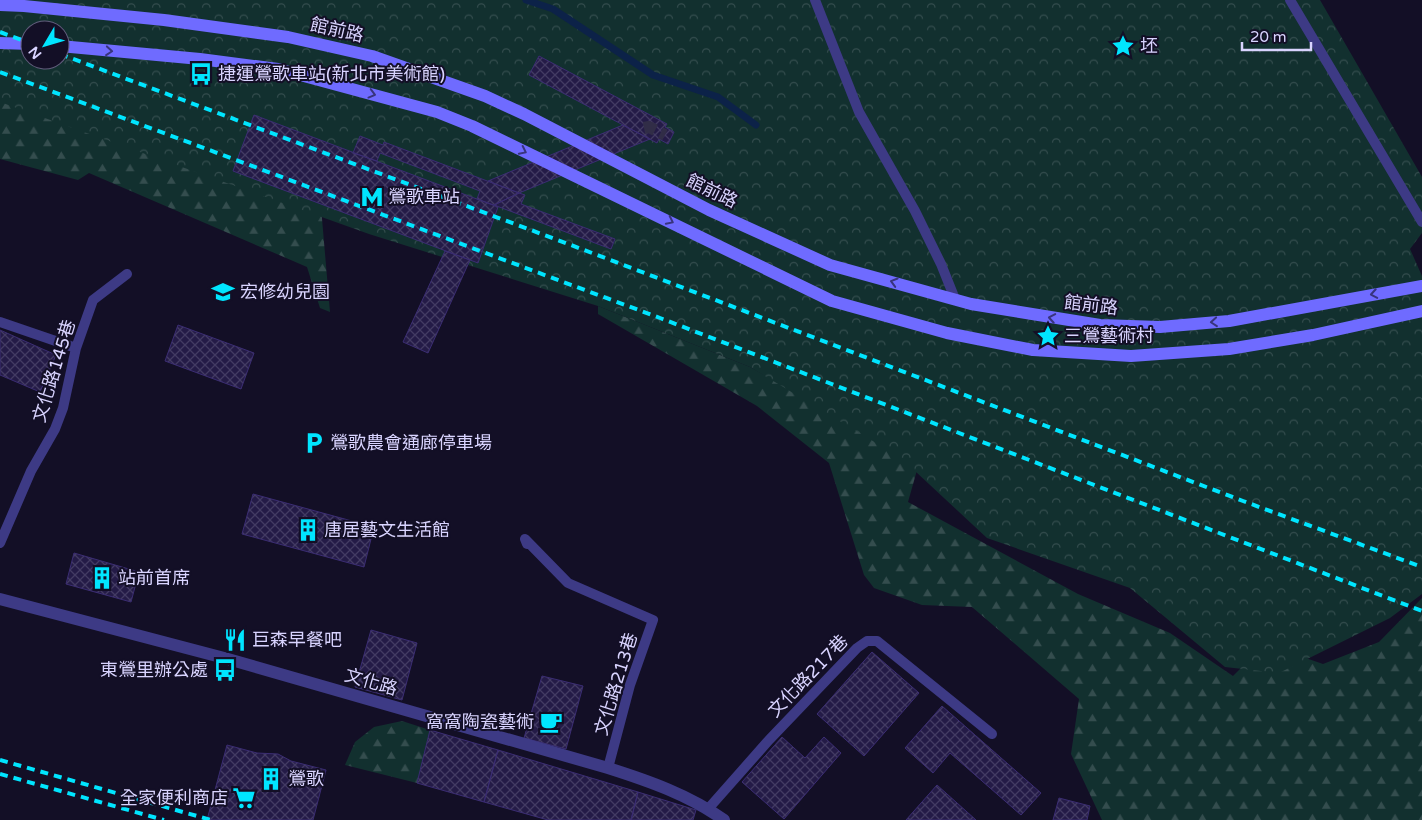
<svg xmlns="http://www.w3.org/2000/svg" width="1422" height="820" viewBox="0 0 1422 820" font-family="'Varela Round','Noto Sans TC',sans-serif">
<style>
.forest{fill:url(#forest-firs)}
.park{fill:url(#park-crowns);fill-rule:evenodd}
.lines{fill:none;stroke-linecap:round;stroke-linejoin:round}
.stream{stroke:#0c2248;stroke-width:7}
.building{fill:url(#building-cross-hatch);stroke:#3b2d73}
.street-tunnel{stroke:#312d47;stroke-width:12;stroke-dasharray:12 6;stroke-linecap:butt}
.lane{stroke:#3d3a85;stroke-width:10}
.street{stroke:#3d3a85;stroke-width:12}
.secondary{stroke:#6f6bff;stroke-width:12}
.rail{stroke:#00e5ff;stroke-width:4;stroke-dasharray:8 6;stroke-linecap:butt}
.oneway{stroke:#38347d}
.labels{text-anchor:middle;dominant-baseline:central;stroke-width:4;stroke-linejoin:round;paint-order:stroke}
.street-label{font-size:18px;fill:#d9d4ff;stroke:#130f26}
.poi-label{font-size:18px;fill:#d9d4ff;stroke:#130f26;text-anchor:start}
</style>
<defs>
<pattern id="forest-firs" width="22" height="20" patternUnits="userSpaceOnUse" patternTransform="scale(1.25)"><rect width="22" height="20" fill="#12302f"/><path d="M5 1l3.5 6h-7zM16 11l3.5 6h-7z" fill="#344d4e"/></pattern>
<pattern id="park-crowns" width="20" height="18" patternUnits="userSpaceOnUse" patternTransform="scale(1.25)"><rect width="20" height="18" fill="#12302f"/><path d="M2 6a3 3 0 1 1 6 0M12 15a3 3 0 1 1 6 0" fill="none" stroke="#344d4e"/></pattern>
<pattern id="building-cross-hatch" width="8" height="8" patternUnits="userSpaceOnUse" patternTransform="scale(1.25)"><rect width="8" height="8" fill="#241b47"/><path d="M0 0l8 8M0 8l8-8" fill="none" stroke="#433b63"/></pattern>
</defs>
<rect width="100%" height="100%" fill="#130f26"/>
<!-- forest -->
<path class="forest" d="M 0,97 L 321,207 L 330,312 L 320,308 L 307,267 L 89,173 L 78,180 L 0,159 Z
M 598,306 L 750,367 L 919,463 L 908,502 L 1078,594 L 1170,633 L 1233,676 L 1265,644 L 1323,664 L 1379,642 L 1422,598 L 1422,820 L 1102,820 L 1071,754 L 1079,699 L 972,607 L 922,605 L 874,588 L 864,575 L 829,463 L 757,406 L 598,314 Z
M 402,721 L 430,730 L 417,783 L 345,765 L 355,742 L 374,727 Z"/>
<!-- park -->
<path class="park" d="M 0,0 L 1320,0 L 1422,177 L 1422,233 L 1410,249 L 1422,276 L 1422,594 L 1390,618 L 1279,673 L 1225,667 L 1130,588 L 987,538 L 901,458 L 750,367 L 598,306 L 369,234 L 0,102 ZM 30,30 L 60,30 L 60,60 L 30,60 Z"/>
<g class="lines">
<!-- stream -->
<path class="stream" d="M 526,0 L 553,9 L 653,75 L 718,97 L 756,125"/>
</g>
<!-- building -->
<path class="building" d="M 539,56 L 667,124 L 665,127 L 674,132 L 668,144 L 659,139 L 657,143 L 529,75 Z
M 254,115 L 498,207 L 478,263 L 233,171 Z
M 623,125 L 650,139 L 519,193 L 488,181 Z
M 360,136 L 383,145 L 384,142 L 519,193 L 494,205 L 477,199 L 480,191 L 380,153 L 377,161 L 353,153 Z
M 519,193 L 525,195 L 521,204 L 615,239 L 611,249 L 494,205 Z
M 445,251 L 470,260 L 428,353 L 403,342 Z
M 178,325 L 254,353 L 241,389 L 165,361 Z
M 0,330 L 56,355 L 40,392 L 0,375 Z
M 253,494 L 374,527 L 364,567 L 242,534 Z
M 74,553 L 139,572 L 131,602 L 66,584 Z
M 371,630 L 417,643 L 402,700 L 355,687 Z
M 872,652 L 919,693 L 864,756 L 817,714 Z
M 542,676 L 583,686 L 566,749 L 524,738 Z
M 942,706 L 1041,793 L 1021,815 L 950,753 L 933,773 L 905,748 Z
M 430,730 L 498,750 L 484,802 L 417,783 Z
M 782,737 L 805,758 L 824,737 L 841,753 L 784,819 L 742,782 Z
M 227,745 L 257,753 L 278,754 L 291,761 L 326,770 L 313,820 L 207,820 Z
M 498,750 L 638,792 L 631,820 L 548,820 L 484,802 Z
M 937,785 L 976,820 L 906,820 Z
M 638,792 L 696,810 L 693,820 L 631,820 Z
M 1059,798 L 1090,806 L 1087,820 L 1053,820 Z"/>
<g class="lines">
<!-- street-tunnel -->
<path class="street-tunnel" d="M 644,128 L 649,127 L 665,135"/>
<!-- lane -->
<path class="lane" d="M 815,0 L 859,112 L 915,211 L 941,264 L 955,299
M 1290,0 L 1422,222
M 0,322 L 76,348
M 0,543 L 31,471 L 55,429 L 63,408 L 76,348 L 93,300 L 127,274
M 527,544 L 525,539 L 568,583 L 653,620 L 630,685 L 608,768
M 708,809 L 769,740 L 857,648 L 867,641 L 877,641 L 992,734"/>
<!-- street -->
<path class="street" d="M 0,599 L 228,659 L 608,768 C 649,781 689,795 724,820"/>
<!-- secondary -->
<path class="secondary" d="M 0,5 L 24,6 L 164,20 L 288,37 L 372,56 L 485,96 L 524,114 L 709,210 L 830,265 L 971,304 L 1100,325 L 1160,327 L 1229,321 L 1422,286
M 0,43 L 30,44
M 60,46 L 200,59 L 278,69 L 437,112 L 472,126 L 832,301 L 947,333 L 1033,350 L 1131,356 L 1229,349 L 1313,335 L 1422,311"/>
<!-- rail -->
<path class="rail" d="M 0,32 L 30,43
M 60,54 L 571,245 L 1243,501 L 1422,567
M 0,72 L 660,318 L 1422,611
M 0,760 L 211,820
M 0,774 L 164,820"/>
</g>
<!-- one-way arrows -->
<defs><path id="oneway-chevron" d="M-2-3.5L2.5 0L-2 3.5" fill="none" stroke-width="1.6" stroke-linecap="round" stroke-linejoin="round" transform="scale(1.25)"/></defs>
<g class="oneway">
<use href="#oneway-chevron" transform="translate(109 51) rotate(5)"/>
<use href="#oneway-chevron" transform="translate(372 94) rotate(15)"/>
<use href="#oneway-chevron" transform="translate(523 151) rotate(26)"/>
<use href="#oneway-chevron" transform="translate(670 221) rotate(26)"/>
<use href="#oneway-chevron" transform="translate(894 282) rotate(-164)"/>
<use href="#oneway-chevron" transform="translate(1374 294) rotate(170)"/>
<use href="#oneway-chevron" transform="translate(1052 318) rotate(-170)"/>
<use href="#oneway-chevron" transform="translate(1214 322) rotate(175)"/>
</g>
<!-- icons -->
<defs>
<symbol id="sight-bare" viewBox="-9 -9 18 18"><path d="M0-6L1.8-2.2L6-1.7L2.9 1.2L3.7 5.4L0 3.3L-3.7 5.4L-2.9 1.2L-6-1.7L-1.8-2.2Z" fill="#00e5ff" stroke="#130f26" stroke-width="2.5" paint-order="stroke"/></symbol>
<symbol id="bus-bare" viewBox="-9 -9 18 18"><path d="M-5-6H5V4H4V6H2V4H-2V6H-4V4H-5ZM-3.5-4V0h7V-4ZM-3.5 1.2v1.5H-2V1.2ZM2 1.2v1.5H3.5V1.2Z" fill="#00e5ff" stroke="#130f26" stroke-width="2.5" paint-order="stroke"/></symbol>
<symbol id="metro-bare" viewBox="-9 -9 18 18"><path d="M-5.5 5V-5H-3L0 0L3-5H5.5V5H3V-.5L0 4L-3-.5V5Z" fill="#00e5ff" stroke="#130f26" stroke-width="2.5" paint-order="stroke"/></symbol>
<symbol id="school-bare" viewBox="-9 -9 18 18"><path d="M0-5L7-2L0 1L-7-2ZM-4 1L0 2.5L4 1V4Q0 6-4 4Z" fill="#00e5ff" stroke="#130f26" stroke-width="2.5" paint-order="stroke"/></symbol>
<symbol id="parking-bare" viewBox="-9 -9 18 18"><path d="M-3.5-5.5H1a3.5 3.5 0 0 1 0 7H-1V5.5H-3.5ZM-1-3.4V-.6H.8a1.4 1.4 0 0 0 0-2.8Z" fill="#00e5ff" stroke="#130f26" stroke-width="2.5" paint-order="stroke"/></symbol>
<symbol id="building-bare" viewBox="-9 -9 18 18"><path d="M-4-6H4V6H1V3H-1V6H-4ZM-2.5-4.3h1.7v1.8h-1.7ZM.8-4.3h1.7v1.8H.8ZM-2.5-1h1.7V.8h-1.7ZM.8-1h1.7V.8H.8Z" fill="#00e5ff" stroke="#130f26" stroke-width="2.5" paint-order="stroke"/></symbol>
<symbol id="restaurant-bare" viewBox="-9 -9 18 18"><path d="M-5-6h1v4h1v-4h1v4h1v-4h1v5L-1.5 .5V6h-2V.5L-5-1ZM5-6V6H3V1.5H1.5Q1.5-4 5-6Z" fill="#00e5ff" stroke="#130f26" stroke-width="2.5" paint-order="stroke"/></symbol>
<symbol id="cafe-bare" viewBox="-9 -9 18 18"><path d="M-5.5-4.5H6V0H3Q3 3.5 0 3.5H-2.5Q-5.5 3.5-5.5 0ZM3-3.2v2h1.7v-2ZM-6 4.5H4V6H-6Z" fill="#00e5ff" stroke="#130f26" stroke-width="2.5" paint-order="stroke"/></symbol>
<symbol id="supermarket-bare" viewBox="-9 -9 18 18"><path d="M-6-5.5h2.5l.6 2H6L4.5 2H-2.5L-4.4-4H-6ZM-1.5 3.2a1.3 1.3 0 1 0 .1 0ZM3 3.2a1.3 1.3 0 1 0 .1 0Z" fill="#00e5ff" stroke="#130f26" stroke-width="2.5" paint-order="stroke"/></symbol>
</defs>
<g fill-rule="evenodd">
<use href="#sight-bare" x="1107" y="30" width="32" height="32"/>
<use href="#bus-bare" x="185" y="58" width="32" height="32"/>
<use href="#metro-bare" x="356" y="181" width="32" height="32"/>
<use href="#school-bare" x="207" y="276" width="32" height="32"/>
<use href="#sight-bare" x="1032" y="320" width="32" height="32"/>
<use href="#parking-bare" x="298" y="427" width="32" height="32"/>
<use href="#building-bare" x="292" y="514" width="32" height="32"/>
<use href="#building-bare" x="86" y="562" width="32" height="32"/>
<use href="#restaurant-bare" x="219" y="624" width="32" height="32"/>
<use href="#bus-bare" x="209" y="654" width="32" height="32"/>
<use href="#cafe-bare" x="535" y="706" width="32" height="32"/>
<use href="#building-bare" x="255" y="763" width="32" height="32"/>
<use href="#supermarket-bare" x="228" y="782" width="32" height="32"/>
</g>
<g class="labels">
<!-- street labels -->
<g class="street-label">
<text transform="translate(337 30) rotate(13)">館前路</text>
<text transform="translate(712 191) rotate(26)">館前路</text>
<text transform="translate(1091 305) rotate(7)">館前路</text>
<text transform="translate(54 371) rotate(-73)">文化路145巷</text>
<text transform="translate(808 676) rotate(-46)">文化路217巷</text>
<text transform="translate(371 682) rotate(16)">文化路</text>
<text transform="translate(616 684) rotate(-73)">文化路213巷</text>
</g>
<!-- poi labels -->
<g class="poi-label">
<text x="1140" y="46">坯</text>
<text x="218" y="74">捷運鶯歌車站(新北市美術館)</text>
<text x="388" y="197">鶯歌車站</text>
<text x="240" y="292">宏修幼兒園</text>
<text x="1064" y="336">三鶯藝術村</text>
<text x="330" y="443">鶯歌農會通廊停車場</text>
<text x="324" y="530">唐居藝文生活館</text>
<text x="118" y="578">站前首席</text>
<text x="252" y="640">巨森早餐吧</text>
<text x="208" y="670" text-anchor="end">東鶯里辦公處</text>
<text x="534" y="722" text-anchor="end">窩窩陶瓷藝術</text>
<text x="288" y="779">鶯歌</text>
<text x="228" y="798" text-anchor="end">全家便利商店</text>
</g>
</g>
<!-- north arrow -->
<g transform="translate(45 45) rotate(232)"><circle r="24" fill="#130f26" stroke="#625e7d"/>
<path d="M0-4L9 19L0 12L-9 19Z" fill="#00e5ff"/>
<text y="-8" font-size="14" font-weight="bold" text-anchor="middle" fill="#d9d4ff">N</text>
</g>
<!-- scale -->
<path d="M1242 42v8h69v-8" fill="none" stroke="#d9d4ff" stroke-width="2.5"/>
<text x="1250" y="42" font-size="15" fill="#d9d4ff" stroke="#130f26" stroke-width="4" paint-order="stroke">20 m</text>
</svg>
